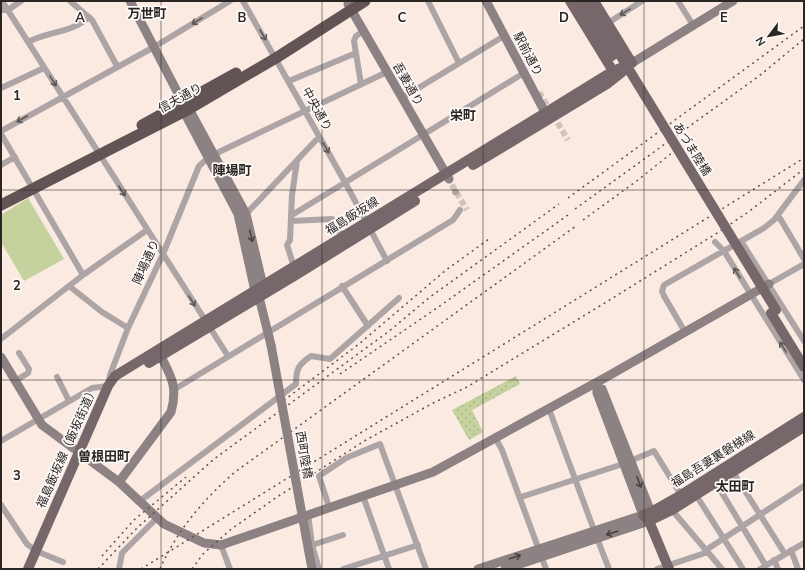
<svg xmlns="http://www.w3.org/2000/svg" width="805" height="570" viewBox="0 0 805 570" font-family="'Nunito Sans','Noto Sans JP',sans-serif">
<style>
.green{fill:#c6d29e}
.park{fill:url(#park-dots)}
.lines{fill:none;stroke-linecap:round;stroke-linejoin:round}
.street-tunnel{stroke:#d1c3bc;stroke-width:6;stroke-dasharray:6 3;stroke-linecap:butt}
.street{stroke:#aca4a5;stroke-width:6}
.secondary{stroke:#8c8183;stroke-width:9}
.primary{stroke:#76686a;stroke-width:10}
.highway{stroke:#625355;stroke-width:11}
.rail{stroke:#5b534f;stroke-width:1.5;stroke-dasharray:2 4;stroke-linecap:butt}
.secondary-bridge{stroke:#8c8183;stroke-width:9}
.primary-bridge{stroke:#76686a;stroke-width:10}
.oneway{stroke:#5f5857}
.oneway2{stroke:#494140}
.grid{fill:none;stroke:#2c2623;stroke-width:1;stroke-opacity:0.55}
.labels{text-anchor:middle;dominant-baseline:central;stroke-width:3.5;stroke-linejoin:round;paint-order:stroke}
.street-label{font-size:12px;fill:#2c2623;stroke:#fdfaf8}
.neighbourhood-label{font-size:13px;font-weight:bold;fill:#2c2623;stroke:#fdfaf8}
.grid-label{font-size:13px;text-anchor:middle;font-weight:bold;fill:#2c2623;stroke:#fdfaf8;stroke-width:3.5;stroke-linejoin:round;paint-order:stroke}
</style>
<defs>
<pattern id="park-dots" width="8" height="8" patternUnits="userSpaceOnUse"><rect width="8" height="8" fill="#c6d29e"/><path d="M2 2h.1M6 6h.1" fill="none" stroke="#aab488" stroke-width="1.8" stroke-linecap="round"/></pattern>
</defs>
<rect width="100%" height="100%" fill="#faeae2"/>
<!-- green -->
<path class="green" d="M 28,198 L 64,259 L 24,281 L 1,242 L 1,215 Z"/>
<!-- park -->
<path class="park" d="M 516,376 L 520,384 L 472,410 L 483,432 L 469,440 L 452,410 Z"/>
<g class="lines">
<!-- street-tunnel -->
<path class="street-tunnel" d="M 539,92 L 568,140
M 447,177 L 467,210"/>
<!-- street -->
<path class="street" d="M 2,1 L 228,356
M 70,1 L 92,20 L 117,66
M 243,1 L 346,184 L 387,261
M 428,1 L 459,63
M 678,1 L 693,25
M 1,10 L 8,10 L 21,1
M 608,23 L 642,1
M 28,42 C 48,31 72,33 89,17
M 289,81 L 356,53
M 361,84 L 354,41 L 356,36 L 364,31
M 1,88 L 44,68
M 402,98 L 504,36
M 1,131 L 154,47 L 230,1
M 1,134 L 29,182
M 1,165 L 15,157
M 32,187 L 83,275
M 455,192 L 456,192
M 246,214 L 319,137
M 292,215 L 524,73
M 778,215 L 804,259
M 291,221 L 332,219 L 343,237
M 741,241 L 804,341
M 715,242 L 724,251 L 804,380
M 294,267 L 287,245 L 290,240 L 292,195 L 297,161
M 769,284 L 804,264
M 69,286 L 102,312 L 128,328
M 342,286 L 368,326
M 685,332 L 664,296 L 662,291 L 664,285 L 764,228 L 774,220 L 804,180
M 1,339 L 83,275 L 147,230
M 57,377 L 69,401
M 15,381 L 28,373 L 29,369 L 19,353
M 175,389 L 453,220 L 460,210
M 549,409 L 594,530
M 496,439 L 502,450 L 546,569
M 1,441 L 92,388 L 108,386 L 110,375 L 128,328 L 163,254 L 199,166 L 208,158 L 221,151 L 387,72
M 630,461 L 654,451 L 681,495
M 733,472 L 785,554
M 716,483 L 766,566
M 696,495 L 743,569
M 363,496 L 389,569
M 521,497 L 623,464
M 140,501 L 296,384 C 296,369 298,365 311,356 L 330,359 L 399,298
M 1,505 L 27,544 L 36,551 L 63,562
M 329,507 L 319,476 L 346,458 L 380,444 L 426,569
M 672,510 L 722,569
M 308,514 L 312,545 L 319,569
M 597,538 L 609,569
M 221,545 L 230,569
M 312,545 L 343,535
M 706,550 L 804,486
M 791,550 L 798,569
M 774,560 L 778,569
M 119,569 L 122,553 L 157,518
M 343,569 L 418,545
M 657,569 L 708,552
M 760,569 L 804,543"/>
<!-- secondary -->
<path class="secondary" d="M 130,1 L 183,103 L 189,109 L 246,214 L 263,286 L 261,292
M 486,1 L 548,118
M 348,4 L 449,179
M 632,63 L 733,1
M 183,106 L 184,112 L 238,214 L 255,291 L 259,297 L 271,345
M 1,357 L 42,425 L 119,482 L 164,524 L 204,543 L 221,545 L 433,472 L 610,375 L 769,284
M 119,482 L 171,412 C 179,384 169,374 158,350
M 478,569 L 643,515 L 597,393 L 597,382
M 505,569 L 649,521 L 651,512 L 602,389"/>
<!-- primary -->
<path class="primary" d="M 570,1 L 616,76
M 594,1 L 632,63
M 473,165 L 607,84 L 627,68
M 771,313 L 804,367
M 149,363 L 296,275 L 415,201
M 649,521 L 672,510 L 804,427
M 28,569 L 108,386 L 115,376 L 545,113 L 613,71 L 632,63
M 669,569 L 649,521 L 643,515 L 651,512 L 681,495 L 804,417"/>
<!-- highway -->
<path class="highway" d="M 142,125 L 236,73
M 1,205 L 189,109 L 276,58 L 365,1"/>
<!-- rail -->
<path class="rail" d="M 568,198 L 804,26
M 575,209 L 759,76 L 804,39
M 583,220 L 638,180 L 683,144
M 340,374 L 437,308 L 568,215
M 279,404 L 359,344 L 446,270 L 489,239
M 102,556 L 134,520 L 186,477
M 98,569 L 137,528 L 214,459 L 388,332 L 430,297 L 559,204
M 141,569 L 804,158
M 160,569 C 177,530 204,499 235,472 L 576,226
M 192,569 L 203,554 L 230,530 L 277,497 L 366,440 L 433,403 L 467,387 L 608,301 L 714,235 L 747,213 L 804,169"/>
<!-- secondary-bridge -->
<path class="secondary-bridge" d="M 271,345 L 312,569"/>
<!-- primary-bridge -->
<path class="primary-bridge" d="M 587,1 L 776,310
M 580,5 L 612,56"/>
</g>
<!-- one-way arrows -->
<defs><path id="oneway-shaft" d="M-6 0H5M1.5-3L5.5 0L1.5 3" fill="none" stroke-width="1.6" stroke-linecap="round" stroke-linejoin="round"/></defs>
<g class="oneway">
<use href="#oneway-shaft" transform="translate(625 12) rotate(148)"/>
<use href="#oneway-shaft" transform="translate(197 21) rotate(149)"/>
<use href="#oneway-shaft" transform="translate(263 35) rotate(60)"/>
<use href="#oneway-shaft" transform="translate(53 81) rotate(58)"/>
<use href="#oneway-shaft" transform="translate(22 119) rotate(150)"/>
<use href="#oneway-shaft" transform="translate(326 148) rotate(61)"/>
<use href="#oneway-shaft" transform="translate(122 191) rotate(57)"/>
<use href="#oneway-shaft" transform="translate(737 273) rotate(-122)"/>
<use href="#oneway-shaft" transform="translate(192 301) rotate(58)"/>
<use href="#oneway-shaft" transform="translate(783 347) rotate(-122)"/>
</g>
<g class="oneway2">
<use href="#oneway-shaft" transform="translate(251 236) rotate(76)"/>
<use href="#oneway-shaft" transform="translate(639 482) rotate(69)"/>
<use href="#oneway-shaft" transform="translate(612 533) rotate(162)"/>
<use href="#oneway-shaft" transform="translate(515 557) rotate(-18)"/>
</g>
<!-- grid -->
<path class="grid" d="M 161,1 L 161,569M 322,1 L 322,569M 483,1 L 483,569M 644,1 L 644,569M 1,190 L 804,190M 1,380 L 804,380"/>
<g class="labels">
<!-- street labels -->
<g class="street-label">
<text transform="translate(528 54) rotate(62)">駅前通り</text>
<text transform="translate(408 84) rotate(60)">吾妻通り</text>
<text transform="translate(180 98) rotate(-29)">信夫通り</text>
<text transform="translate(317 109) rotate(61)">中央通り</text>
<text transform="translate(692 149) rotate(58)">あづま陸橋</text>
<text transform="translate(352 216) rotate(-32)">福島飯坂線</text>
<text transform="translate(146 262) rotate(-66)">陣場通り</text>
<text transform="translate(67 447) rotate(-66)">福島飯坂線（飯坂街道）</text>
<text transform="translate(304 455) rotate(80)">西町陸橋</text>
<text transform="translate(713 459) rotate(-32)">福島吾妻裏磐梯線</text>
</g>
<!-- neighbourhood labels -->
<g class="neighbourhood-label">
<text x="147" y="14">万世町</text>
<text x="463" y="116">栄町</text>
<text x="232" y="171">陣場町</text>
<text x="104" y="457">曽根田町</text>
<text x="735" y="487">太田町</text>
</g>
</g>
<g class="grid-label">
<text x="80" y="22">A</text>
<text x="242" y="22">B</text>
<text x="402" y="22">C</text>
<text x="564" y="22">D</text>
<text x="724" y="22">E</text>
<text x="17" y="100">1</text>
<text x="17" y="290">2</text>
<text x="17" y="480">3</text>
</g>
<!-- border -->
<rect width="805" height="570" fill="none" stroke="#2c2623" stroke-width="4"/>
<!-- north arrow -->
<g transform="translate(769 36) rotate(238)" stroke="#fdfaf8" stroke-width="3" paint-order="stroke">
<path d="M0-3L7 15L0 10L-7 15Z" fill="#2c2623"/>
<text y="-6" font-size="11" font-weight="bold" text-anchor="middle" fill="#2c2623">N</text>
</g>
</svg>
